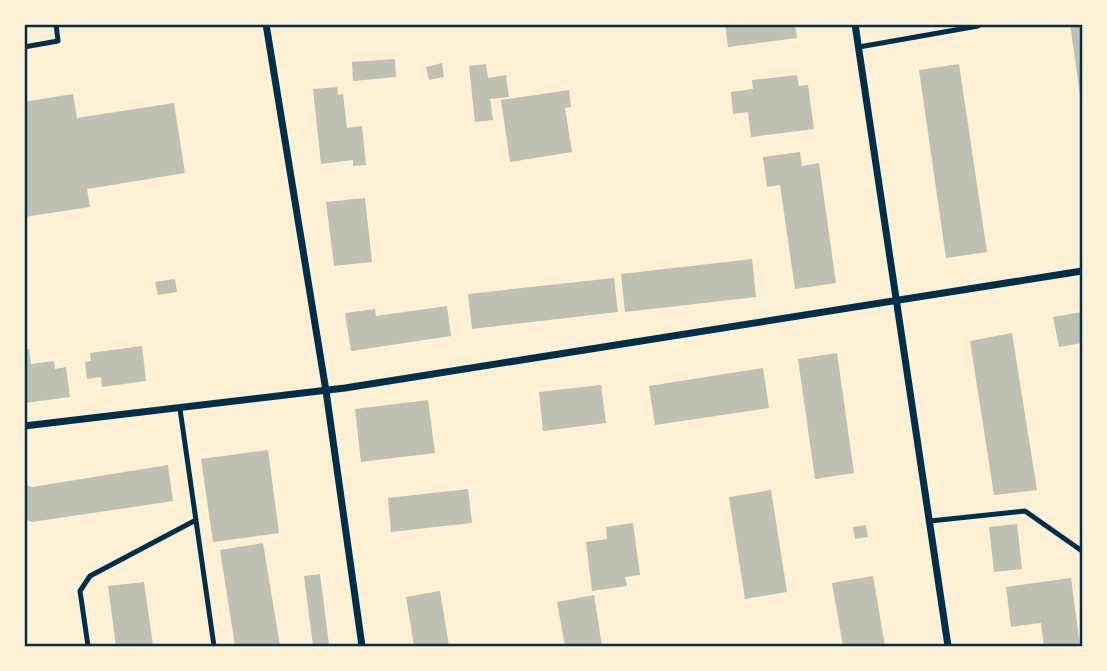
<svg xmlns="http://www.w3.org/2000/svg" width="1107" height="671" viewBox="0 0 1107 671" font-family="Helvetica,sans-serif">
<style>
.building{fill:#bec0b2}
.lines{fill:none;stroke-linecap:round;stroke-linejoin:round}
.service{stroke:#003049;stroke-width:5}
.minor{stroke:#003049;stroke-width:7}
.neatline{fill:none;stroke:#003049;stroke-width:2.5}
</style>
<rect width="100%" height="100%" fill="#fdf0d5"/>
<!-- building -->
<path class="building" d="M 725,24 L 795,24 L 797,38 L 728,47 Z
M 1070,24 L 1082,24 L 1082,102 L 1081,102 Z
M 395,59 L 396,77 L 353,81 L 352,62 Z
M 442,63 L 444,77 L 429,80 L 426,67 Z
M 486,64 L 488,78 L 506,75 L 509,97 L 490,99 L 493,120 L 475,122 L 469,66 Z
M 959,64 L 987,252 L 946,258 L 919,70 Z
M 797,75 L 799,86 L 808,85 L 814,129 L 751,137 L 748,112 L 733,114 L 731,92 L 753,89 L 752,80 Z
M 337,87 L 338,95 L 343,94 L 347,128 L 362,126 L 366,165 L 353,166 L 353,160 L 321,164 L 313,89 Z
M 569,90 L 571,107 L 565,108 L 572,152 L 510,162 L 501,100 Z
M 73,94 L 77,118 L 174,103 L 185,173 L 87,189 L 90,207 L 24,217 L 24,102 Z
M 800,152 L 802,166 L 819,163 L 836,283 L 795,289 L 780,185 L 767,187 L 763,157 Z
M 365,198 L 372,262 L 334,266 L 326,202 Z
M 752,259 L 756,297 L 625,312 L 621,274 Z
M 614,278 L 618,312 L 472,329 L 468,294 Z
M 175,279 L 177,292 L 158,295 L 155,282 Z
M 447,306 L 451,336 L 351,351 L 345,313 L 375,309 L 376,316 Z
M 1082,312 L 1082,343 L 1059,347 L 1053,317 Z
M 1012,333 L 1037,490 L 994,495 L 970,341 Z
M 142,346 L 146,381 L 102,387 L 101,377 L 87,379 L 85,362 L 91,361 L 90,353 Z
M 29,349 L 31,364 L 54,361 L 55,369 L 66,367 L 70,397 L 24,403 L 24,350 Z
M 837,353 L 854,473 L 815,479 L 798,359 Z
M 763,368 L 769,408 L 655,425 L 649,386 Z
M 601,385 L 606,423 L 543,431 L 539,392 Z
M 428,400 L 435,453 L 361,462 L 355,409 Z
M 268,450 L 279,533 L 213,542 L 201,459 Z
M 168,465 L 173,501 L 32,522 L 24,519 L 24,484 L 32,487 Z
M 468,489 L 472,523 L 391,532 L 388,498 Z
M 771,490 L 787,592 L 745,599 L 729,497 Z
M 633,523 L 640,575 L 625,577 L 627,586 L 592,591 L 586,542 L 607,539 L 606,527 Z
M 1017,524 L 1022,569 L 994,572 L 989,527 Z
M 866,525 L 868,537 L 855,539 L 853,527 Z
M 263,543 L 280,646 L 235,646 L 220,550 Z
M 320,574 L 329,645 L 313,646 L 304,576 Z
M 873,576 L 885,646 L 843,646 L 832,583 Z
M 1071,578 L 1080,646 L 1044,646 L 1041,623 L 1011,627 L 1006,587 Z
M 144,582 L 153,646 L 116,646 L 108,586 Z
M 440,591 L 449,646 L 414,646 L 406,597 Z
M 594,595 L 602,646 L 565,646 L 557,602 Z"/>
<g class="lines">
<!-- service -->
<path class="service" d="M 24,47 L 58,41 L 56,24
M 859,47 L 978,26
M 180,409 L 214,646
M 930,521 L 1025,511 L 1082,551
M 88,646 L 80,591 L 90,576 L 196,520"/>
<!-- minor -->
<path class="minor" d="M 266,24 L 326,391 L 362,646
M 855,24 L 948,646
M 24,426 L 345,388 L 1082,271"/>
</g>
<!-- border -->
<rect width="1107" height="671" fill="none" stroke="#fdf0d5" stroke-width="52"/>
<rect x="26" y="26" width="1055" height="619" class="neatline"/>
</svg>
